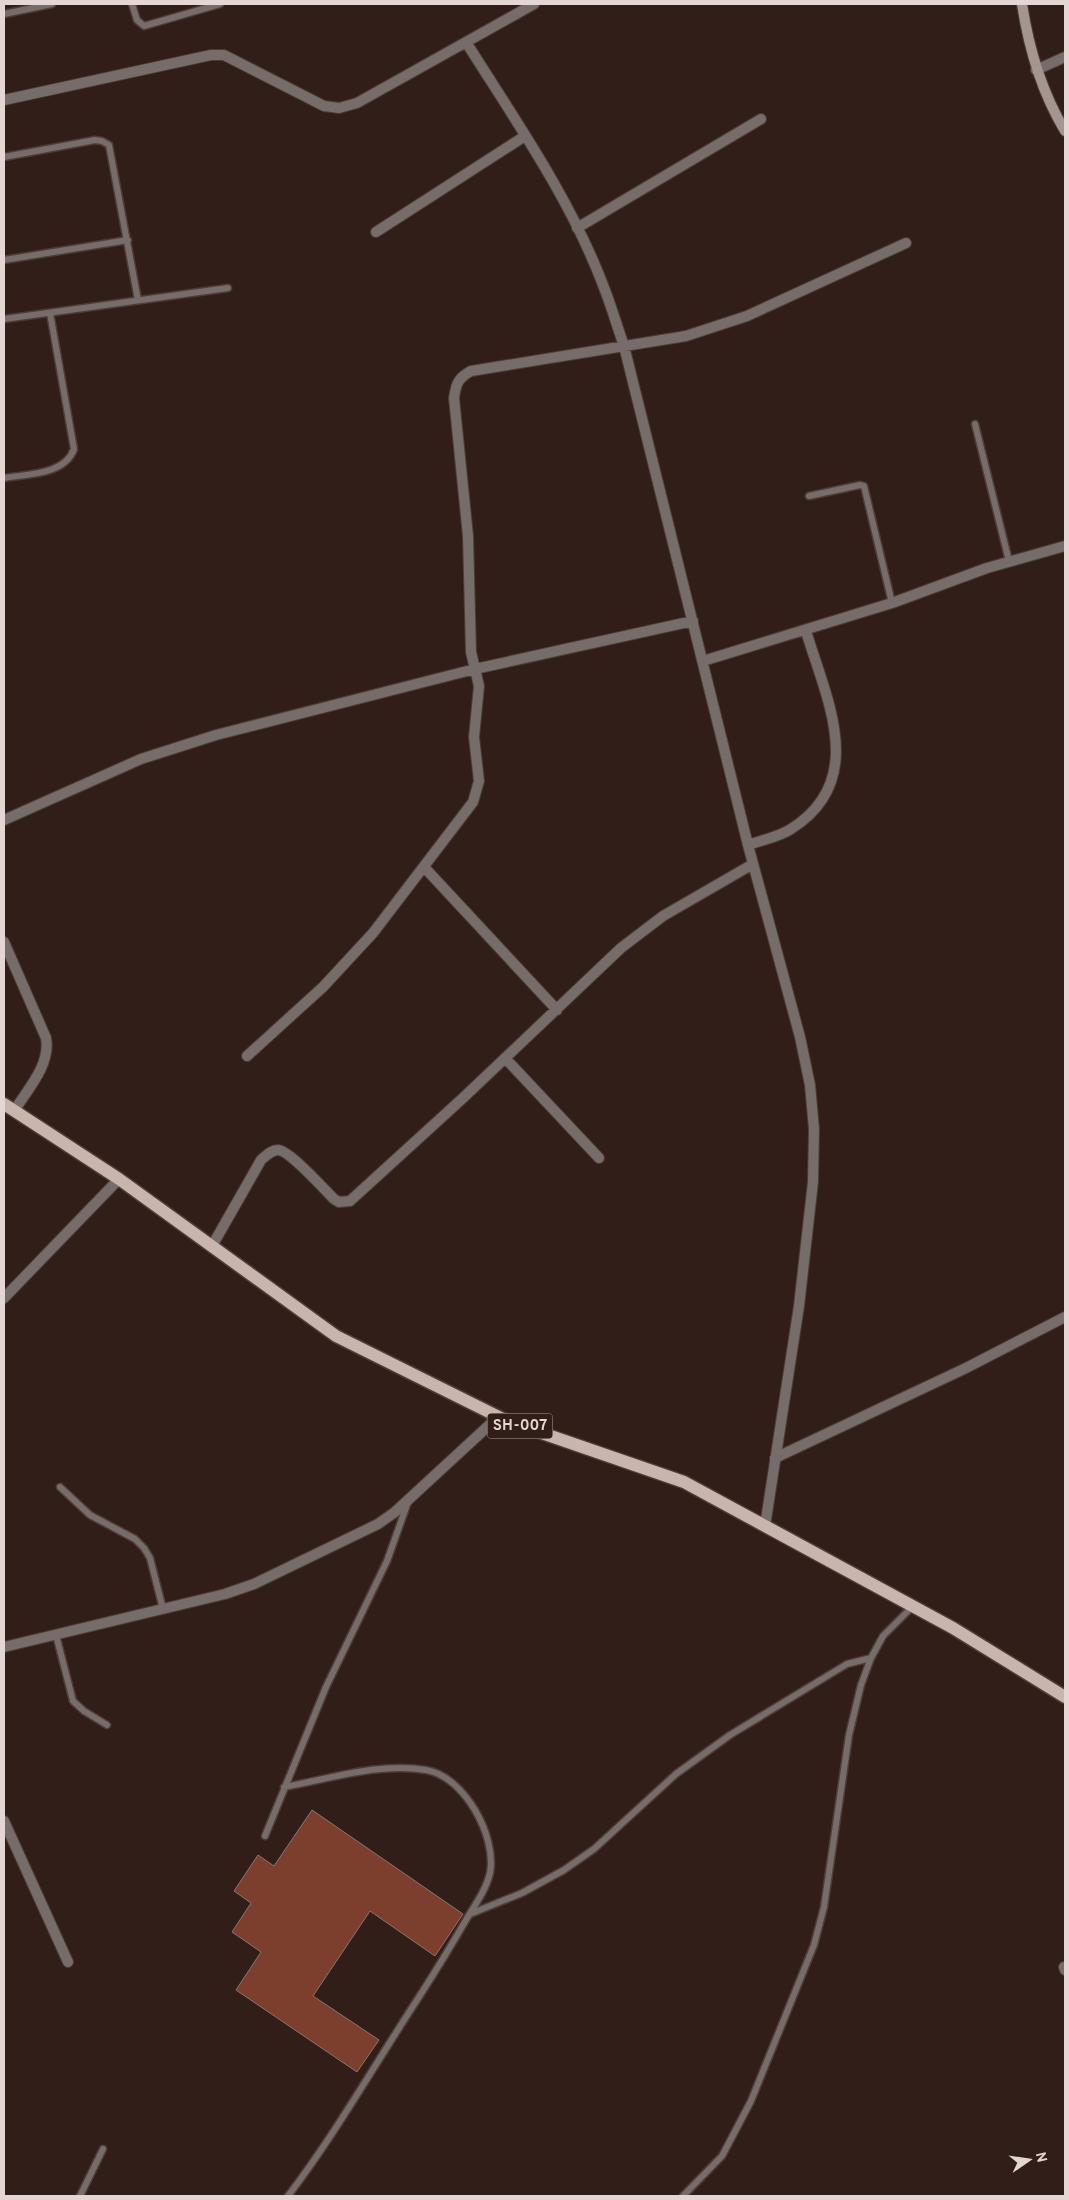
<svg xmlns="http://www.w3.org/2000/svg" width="1069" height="2200" viewBox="0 0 1069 2200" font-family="Overpass,sans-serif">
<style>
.building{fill:#7c3e2d;stroke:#8d756f}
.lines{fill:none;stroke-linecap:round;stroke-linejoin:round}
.lane-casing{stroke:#4e3c37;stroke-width:9}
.street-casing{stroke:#4e3c37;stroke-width:12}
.secondary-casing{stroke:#4e3c37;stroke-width:12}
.primary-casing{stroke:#4e3c37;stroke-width:15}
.lane{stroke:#766c69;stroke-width:6}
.street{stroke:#766c69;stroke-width:10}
.secondary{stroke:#a59590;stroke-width:10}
.primary{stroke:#cab4ae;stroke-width:12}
.labels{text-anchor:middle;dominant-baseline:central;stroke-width:4;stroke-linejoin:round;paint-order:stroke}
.shield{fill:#311e19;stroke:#aea09b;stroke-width:1}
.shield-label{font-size:15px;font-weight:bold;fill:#e4d7d3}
</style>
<rect width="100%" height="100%" fill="#311e19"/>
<!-- building -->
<path class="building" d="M 312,1810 L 463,1914 L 435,1956 L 370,1911 L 313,1996 L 379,2040 L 357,2072 L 236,1990 L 261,1952 L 232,1932 L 251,1903 L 234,1891 L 258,1855 L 274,1866 Z"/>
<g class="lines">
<defs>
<path id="lane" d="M 132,4 L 137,20 L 144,26 L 220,4
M 4,14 L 52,4
M 4,157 L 95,140 L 102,141 L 109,145 L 138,300
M 4,260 L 128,240
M 4,319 L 228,288
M 975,424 L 1009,561
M 4,478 C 27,474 65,475 74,449 L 50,313
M 809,496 L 860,485 L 864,486 L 892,603
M 60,1487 L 90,1515 L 135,1539 L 144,1548 L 150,1558 L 163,1609
M 56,1635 L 73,1701 L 84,1711 L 107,1725
M 284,1787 C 329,1779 380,1762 426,1770 C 464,1776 497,1836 490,1873 C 486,1890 475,1905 466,1920 C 451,1946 435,1972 419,1997 C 375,2064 336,2133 288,2196
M 265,1836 L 326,1687 L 387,1561 L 408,1502
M 470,1914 L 522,1893 L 564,1870 L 594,1849 L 676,1774 L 730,1735 L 847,1664 L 871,1658
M 80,2196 L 103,2149
M 683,2196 L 722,2156 L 751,2101 L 814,1945 L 824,1907 L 849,1735 L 861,1685 L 871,1658 L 883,1636 L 913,1606"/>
<path id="street" d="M 466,42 C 515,120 570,198 603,285 C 611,305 617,326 624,346 L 748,845 L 800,1037 L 810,1085 L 814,1129 L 813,1182 L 799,1306 L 765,1526
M 1036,70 L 1065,57
M 4,100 L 211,55 L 224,55 L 324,106 L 339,108 L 357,103 L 534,4
M 577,228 L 761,119
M 376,232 L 525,136
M 703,661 L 892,603 L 987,568 L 1065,546
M 4,820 L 141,759 L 216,735 L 475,669 L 693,621
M 748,845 C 762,840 779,837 791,829 C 869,780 826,699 806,631
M 424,867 L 557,1010
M 4,942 L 46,1038 C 51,1064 28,1089 14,1111
M 247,1056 L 323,987 L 373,933 L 473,802 L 479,781 L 474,737 L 479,686 L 471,652 L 468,536 L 454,398 C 456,384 458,378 471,371 L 686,336 L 747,316 L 906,243
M 505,1058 L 599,1158
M 212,1246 L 261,1160 C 266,1156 271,1150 278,1150 C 289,1150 324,1189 334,1199 L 339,1202 L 350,1201 L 463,1098 L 621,948 L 663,916 L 753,864
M 4,1298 L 119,1179
M 775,1458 L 966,1368 L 1065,1317
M 4,1647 L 225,1594 L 254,1584 L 378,1524 L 395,1512 L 498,1417
M 4,1821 L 68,1962
M 1064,1967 L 1065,1970"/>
<path id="secondary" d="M 1022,4 C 1029,50 1041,91 1065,131"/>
<path id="primary" d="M 4,1104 L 119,1179 L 336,1336 L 507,1421 L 684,1482 L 953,1628 L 1065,1697"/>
</defs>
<!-- lane casing -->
<use href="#lane" class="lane-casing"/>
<!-- street casing -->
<use href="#street" class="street-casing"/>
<!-- secondary casing -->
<use href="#secondary" class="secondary-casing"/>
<!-- primary casing -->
<use href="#primary" class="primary-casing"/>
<!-- lane -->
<use href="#lane" class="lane"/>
<!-- street -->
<use href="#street" class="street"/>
<!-- secondary -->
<use href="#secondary" class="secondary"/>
<!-- primary -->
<use href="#primary" class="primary"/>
</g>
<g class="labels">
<!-- shield labels -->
<rect class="shield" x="487.5" y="1413.5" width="65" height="25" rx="4"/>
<g class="shield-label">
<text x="520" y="1426">SH-007</text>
</g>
</g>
<!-- border -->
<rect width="1069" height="2200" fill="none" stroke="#e4d7d3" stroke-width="10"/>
<!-- north arrow -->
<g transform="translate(1029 2160) rotate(77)" stroke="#311e19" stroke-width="4" paint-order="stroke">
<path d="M0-4L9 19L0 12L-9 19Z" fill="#e4d7d3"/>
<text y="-8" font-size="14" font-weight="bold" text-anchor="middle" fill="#e4d7d3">N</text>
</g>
</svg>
